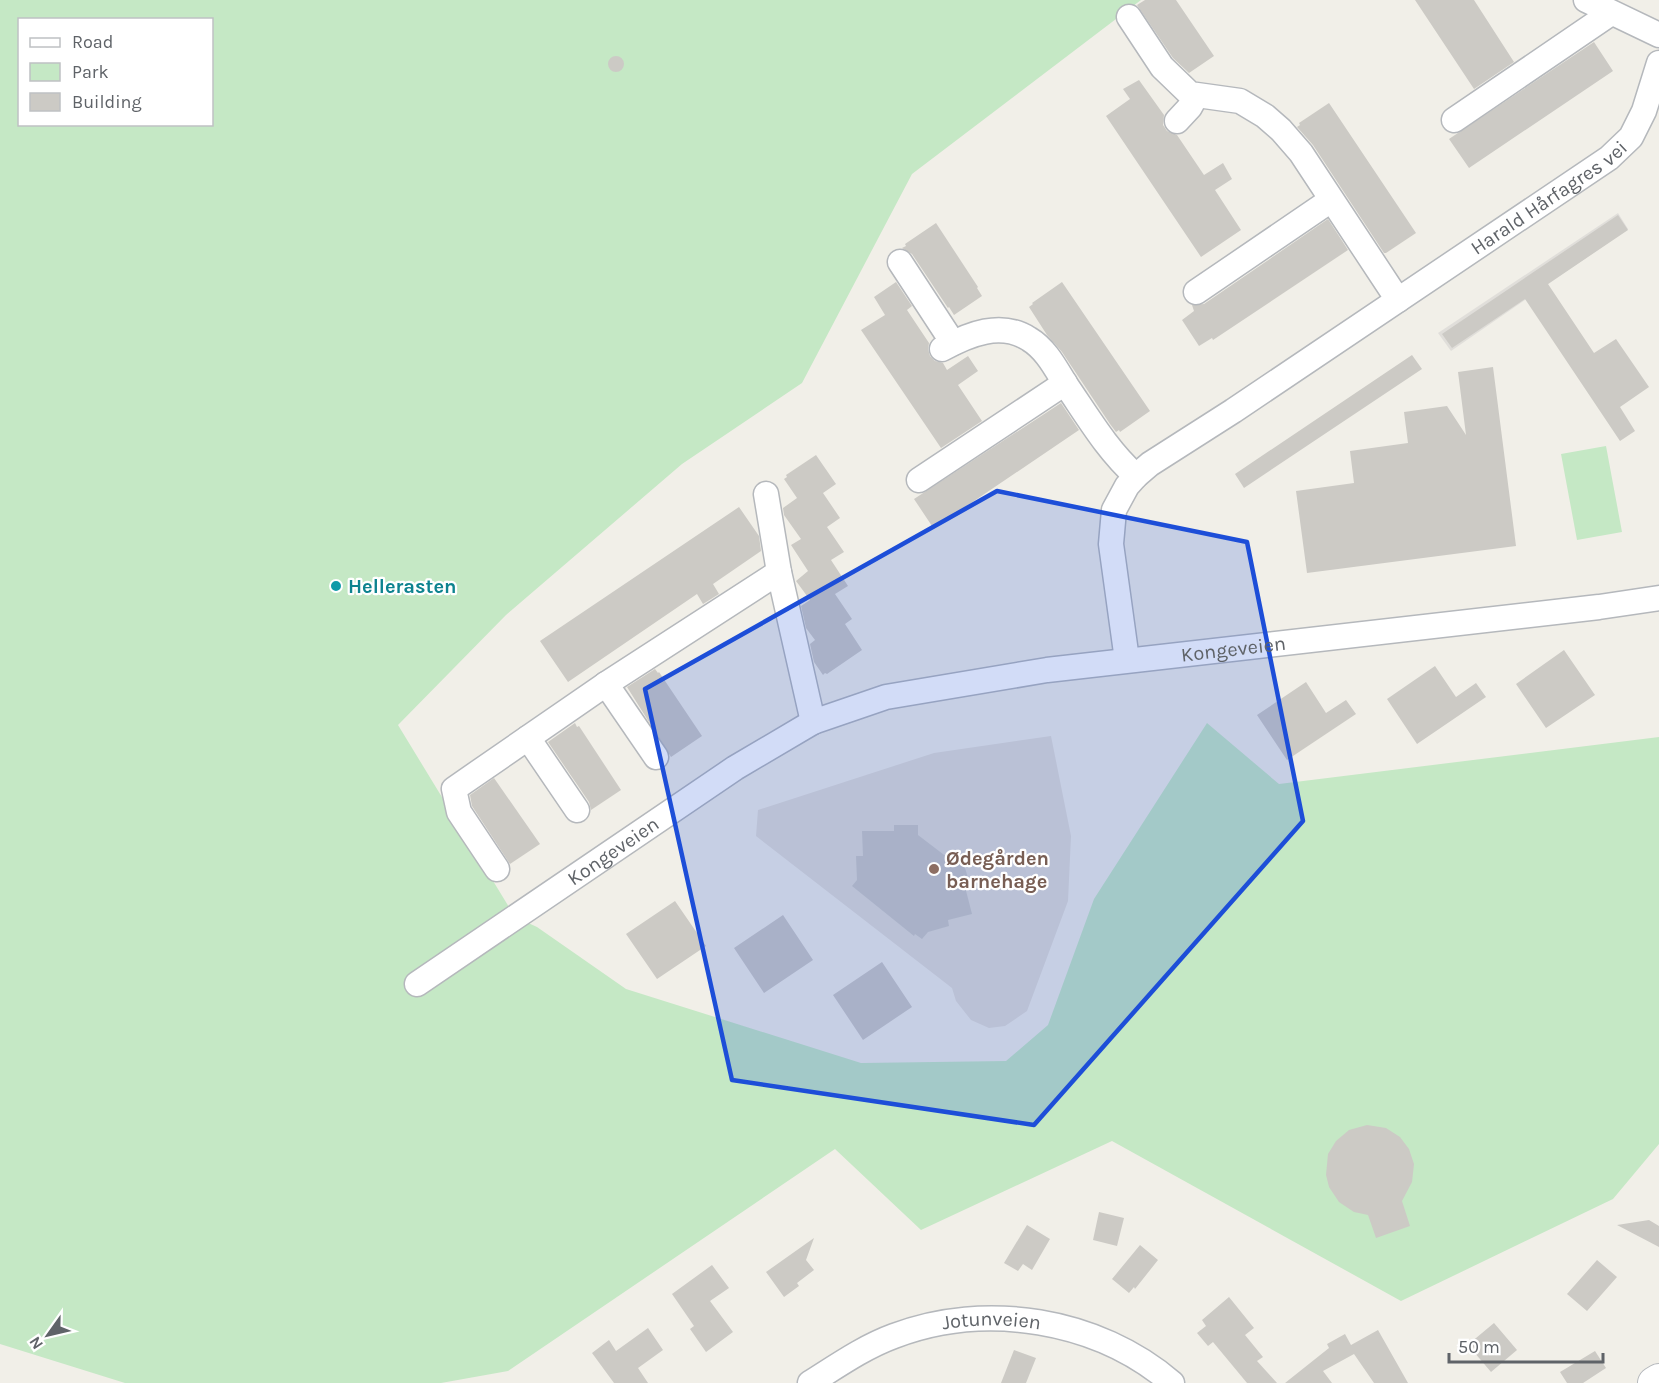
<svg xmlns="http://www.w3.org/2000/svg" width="1659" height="1383" viewBox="0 0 1659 1383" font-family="Karla,sans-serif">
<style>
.industrial{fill:#e0deda}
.education{fill:#e1ded6}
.green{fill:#c5e8c5;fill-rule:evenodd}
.building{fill:#cccac5}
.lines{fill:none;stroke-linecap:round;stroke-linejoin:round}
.minor-casing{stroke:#b5b8bc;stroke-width:27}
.tertiary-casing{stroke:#b5b8bc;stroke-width:34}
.minor{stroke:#fff;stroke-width:24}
.tertiary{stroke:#fff;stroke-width:32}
.marked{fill:#1d4ed8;fill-opacity:0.2;stroke:#1d4ed8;stroke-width:4.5;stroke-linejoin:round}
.culture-dot{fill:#0f9aa8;stroke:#fff;stroke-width:2}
.education-dot{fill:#8d6e63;stroke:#fff;stroke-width:2}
.labels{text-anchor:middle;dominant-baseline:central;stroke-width:4.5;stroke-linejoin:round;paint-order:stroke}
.street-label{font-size:20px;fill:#5f6368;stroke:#fff}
.culture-label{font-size:20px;font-weight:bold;fill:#0d838f;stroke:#fff;text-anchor:start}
.education-label{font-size:20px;font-weight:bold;fill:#785e54;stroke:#fff;text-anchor:start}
</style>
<rect width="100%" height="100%" fill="#f1efe8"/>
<!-- industrial -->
<path class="industrial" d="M 1618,213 L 1628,229 L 1451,351 L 1438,333 Z"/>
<!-- education -->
<path class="education" d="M 1051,736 L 1071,836 L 1068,901 L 1027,1011 L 1005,1026 L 989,1028 L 971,1020 L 956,1001 L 952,988 L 756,836 L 758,810 L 934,753 Z"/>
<!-- green -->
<path class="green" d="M 0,0 L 1141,0 L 912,174 L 802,383 L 682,464 L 506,615 L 398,725 L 515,917 L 537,927 L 626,989 L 861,1063 L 1006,1061 L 1048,1025 L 1094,899 L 1207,723 L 1279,784 L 1659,737 L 1659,1144 L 1613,1199 L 1401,1301 L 1112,1141 L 921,1230 L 835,1149 L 508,1371 L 441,1383 L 125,1383 L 0,1344 ZM 20,20 L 212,20 L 212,124 L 20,124 Z
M 1606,446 L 1622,532 L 1577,540 L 1561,454 Z"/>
<!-- building -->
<path class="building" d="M 1145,0 L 1176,0 L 1214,56 L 1189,73 L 1173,58 L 1137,5 Z
M 1415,0 L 1474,0 L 1514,62 L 1474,89 Z
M 1594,42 L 1613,71 L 1469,168 L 1449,139 Z
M608 64a8 8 0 1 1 16 0a8 8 0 1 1-16 0Z
M 1139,80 L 1164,115 L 1163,125 L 1167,131 L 1177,135 L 1204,175 L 1223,163 L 1232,179 L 1215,190 L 1241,230 L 1201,257 L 1106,116 L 1130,99 L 1123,89 Z
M 1329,103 L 1416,233 L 1386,253 L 1384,253 L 1313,145 L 1297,127 L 1300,125 L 1299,123 Z
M 1618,215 L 1628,230 L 1548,284 L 1594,353 L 1616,339 L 1649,387 L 1620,407 L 1635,431 L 1620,441 L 1525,299 L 1452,348 L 1442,334 Z
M 1328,219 L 1348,250 L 1213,340 L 1212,338 L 1199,346 L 1182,320 L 1194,311 L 1192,305 L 1204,304 Z
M 936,223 L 978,287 L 977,288 L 982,296 L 954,315 L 949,307 L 948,308 L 912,254 L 902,248 L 906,246 L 905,244 Z
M 896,282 L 912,306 L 907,310 L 929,343 L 928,349 L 930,356 L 935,361 L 943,363 L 947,370 L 968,356 L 978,371 L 958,385 L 982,421 L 941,448 L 861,330 L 885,315 L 874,297 Z
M 1062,282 L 1150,411 L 1120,432 L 1119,430 L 1116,432 L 1110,424 L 1062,352 L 1047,335 L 1029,307 L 1033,304 L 1032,303 Z
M 1412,355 L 1422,369 L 1244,488 L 1235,474 Z
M 1493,367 L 1516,546 L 1307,573 L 1296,491 L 1354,483 L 1350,451 L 1408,443 L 1404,412 L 1447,406 L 1466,435 L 1458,372 Z
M 1061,403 L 1079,430 L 946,520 L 945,518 L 932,526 L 914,499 Z
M 816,455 L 836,484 L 823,493 L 840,518 L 827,527 L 844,552 L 831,560 L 848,586 L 835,594 L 852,619 L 845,624 L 862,650 L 827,674 L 825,673 L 823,675 L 814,662 L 810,644 L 815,640 L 806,628 L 801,606 L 810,600 L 796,581 L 808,571 L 791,545 L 801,539 L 784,515 L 783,508 L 797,498 L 784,479 L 787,477 L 786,475 Z
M 739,507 L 759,536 L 761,551 L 713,584 L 719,594 L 703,604 L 697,594 L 568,682 L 540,641 Z
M 1564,650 L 1595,695 L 1546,728 L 1516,684 Z
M 1435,666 L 1456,697 L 1476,683 L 1486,697 L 1417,744 L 1387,699 Z
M 655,669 L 658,673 L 659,672 L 702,736 L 671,757 L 627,687 Z
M 1306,682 L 1326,713 L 1346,700 L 1356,714 L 1287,760 L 1257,715 Z
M 575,723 L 577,727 L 579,726 L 621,790 L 591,810 L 589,802 L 548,742 Z
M 494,778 L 540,844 L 510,864 L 472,806 L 470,795 Z
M 894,825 L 918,825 L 918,835 L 952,861 L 962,858 L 969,881 L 964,883 L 972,914 L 948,920 L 949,926 L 928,932 L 922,939 L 915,934 L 914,936 L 852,886 L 857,880 L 856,856 L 863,856 L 862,831 L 894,831 Z
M 675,901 L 706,946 L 657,979 L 626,934 Z
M 783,915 L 813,960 L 764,993 L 734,948 Z
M 882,962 L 912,1007 L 863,1040 L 833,995 Z
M 1367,1125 L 1386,1128 L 1400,1137 L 1409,1149 L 1414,1164 L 1412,1182 L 1402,1201 L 1410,1226 L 1376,1238 L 1368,1215 L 1354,1212 L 1339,1202 L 1329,1187 L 1326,1175 L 1328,1154 L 1336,1141 L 1349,1130 Z
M 1099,1212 L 1124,1218 L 1117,1246 L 1093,1240 Z
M 1649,1220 L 1659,1226 L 1659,1247 L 1617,1225 Z
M 1027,1225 L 1050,1239 L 1032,1270 L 1023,1264 L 1018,1271 L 1004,1263 Z
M 814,1238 L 806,1260 L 814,1270 L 797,1283 L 799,1286 L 784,1297 L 766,1272 Z
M 1140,1245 L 1158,1260 L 1135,1289 L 1134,1287 L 1129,1293 L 1112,1279 Z
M 1597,1260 L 1617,1277 L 1587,1311 L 1567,1294 Z
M 712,1265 L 729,1288 L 710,1301 L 733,1332 L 706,1352 L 690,1329 L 694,1326 L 672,1294 Z
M 1229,1297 L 1254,1328 L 1245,1335 L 1263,1357 L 1257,1361 L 1277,1383 L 1247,1383 L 1213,1342 L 1208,1346 L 1197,1333 L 1206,1326 L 1202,1320 Z
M 1494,1323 L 1517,1350 L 1491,1372 L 1474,1352 L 1476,1351 L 1470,1343 Z
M 648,1328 L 663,1350 L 638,1368 L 648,1383 L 614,1383 L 592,1353 L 609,1340 L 616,1351 Z
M 1378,1330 L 1408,1383 L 1374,1383 L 1354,1354 L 1323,1371 L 1332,1383 L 1285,1383 L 1329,1348 L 1327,1344 L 1345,1334 L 1351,1345 Z
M 1014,1350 L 1036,1358 L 1026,1383 L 1001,1383 Z
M 1595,1351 L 1606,1368 L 1583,1383 L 1567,1383 L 1560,1372 Z"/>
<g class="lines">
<defs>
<g id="minor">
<path d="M 1586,0 L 1659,35"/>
<path d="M 1129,17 L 1162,67 L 1190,94 L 1240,101 L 1265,116 L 1281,130 L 1301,153 L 1398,300"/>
<path d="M 1454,120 L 1611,13"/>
<path d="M 1177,121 L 1190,107 L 1196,96"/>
<path d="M 900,262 L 953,343"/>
<path d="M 1196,292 L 1331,200"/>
<path d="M 942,349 C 969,334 1001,321 1029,339 C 1046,349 1056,369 1066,385 C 1088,417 1107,450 1136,476"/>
<path d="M 919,480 L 1065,383"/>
<path d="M 766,494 L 779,572 L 813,722"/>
<path id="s1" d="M 1127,660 L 1111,544 L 1114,510 L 1127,486 L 1136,476 L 1150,464 L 1233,411 L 1609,158 L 1631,137 L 1644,111 L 1659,63"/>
<path d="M 606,684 L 656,757"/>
<path d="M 528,738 L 577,810"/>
<path d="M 497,869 L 459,812 L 454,789 L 606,684 L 779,572"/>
<path id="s2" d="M 417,984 L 735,768 L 813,722 L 886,697 L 1047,670 L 1599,607 L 1659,598"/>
<path id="s3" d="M 810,1383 C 837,1366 864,1347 894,1336 C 985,1301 1098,1319 1172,1383"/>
</g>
<path id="tertiary" d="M 1654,1383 L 1659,1380"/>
</defs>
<!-- minor casing -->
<use href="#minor" class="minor-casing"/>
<!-- tertiary casing -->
<use href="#tertiary" class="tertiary-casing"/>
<!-- minor -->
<use href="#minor" class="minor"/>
<!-- tertiary -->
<use href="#tertiary" class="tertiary"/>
</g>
<!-- marked area -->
<path class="marked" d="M 997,491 L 1247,542 L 1303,821 L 1034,1125 L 732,1080 L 645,689 Z"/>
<!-- markers -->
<circle class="culture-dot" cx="336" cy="586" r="6"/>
<circle class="education-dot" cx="934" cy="869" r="6"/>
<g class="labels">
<!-- street labels -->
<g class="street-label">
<text stroke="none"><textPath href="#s1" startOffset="690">Harald Hårfagres vei</textPath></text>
<text stroke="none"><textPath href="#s2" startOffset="903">Kongeveien</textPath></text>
<text stroke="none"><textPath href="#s2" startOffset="237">Kongeveien</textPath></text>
<text stroke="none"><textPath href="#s3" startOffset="196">Jotunveien</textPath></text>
</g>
<!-- culture labels -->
<g class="culture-label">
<text x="348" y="586">Hellerasten</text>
</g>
<!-- education labels -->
<g class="education-label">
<text x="946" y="858">Ødegården<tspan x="946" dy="23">barnehage</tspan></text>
</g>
</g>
<!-- legend -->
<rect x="18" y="18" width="195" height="108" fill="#ffffff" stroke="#bfc1c3" stroke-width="1.5"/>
<rect x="30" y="38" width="30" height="9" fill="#ffffff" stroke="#bfc1c3" stroke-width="1.5"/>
<text x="72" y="48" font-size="18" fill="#5f6368">Road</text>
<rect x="30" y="63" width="30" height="18" fill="#c5e8c5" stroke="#bfc1c3" stroke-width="1.5"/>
<text x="72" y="78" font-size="18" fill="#5f6368">Park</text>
<rect x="30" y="93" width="30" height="18" fill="#cccac5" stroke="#bfc1c3" stroke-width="1.5"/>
<text x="72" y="108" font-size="18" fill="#5f6368">Building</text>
<!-- north arrow -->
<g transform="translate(48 1335) rotate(236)" stroke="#ffffff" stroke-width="4.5" paint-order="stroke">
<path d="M0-4.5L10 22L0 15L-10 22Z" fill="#5f6368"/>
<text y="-9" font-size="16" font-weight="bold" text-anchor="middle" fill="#5f6368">N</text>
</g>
<!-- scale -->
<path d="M1449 1353v9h154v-9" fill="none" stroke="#5f6368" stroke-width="3"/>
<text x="1458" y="1353" font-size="18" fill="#5f6368" stroke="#ffffff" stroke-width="4.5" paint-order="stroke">50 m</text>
</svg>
